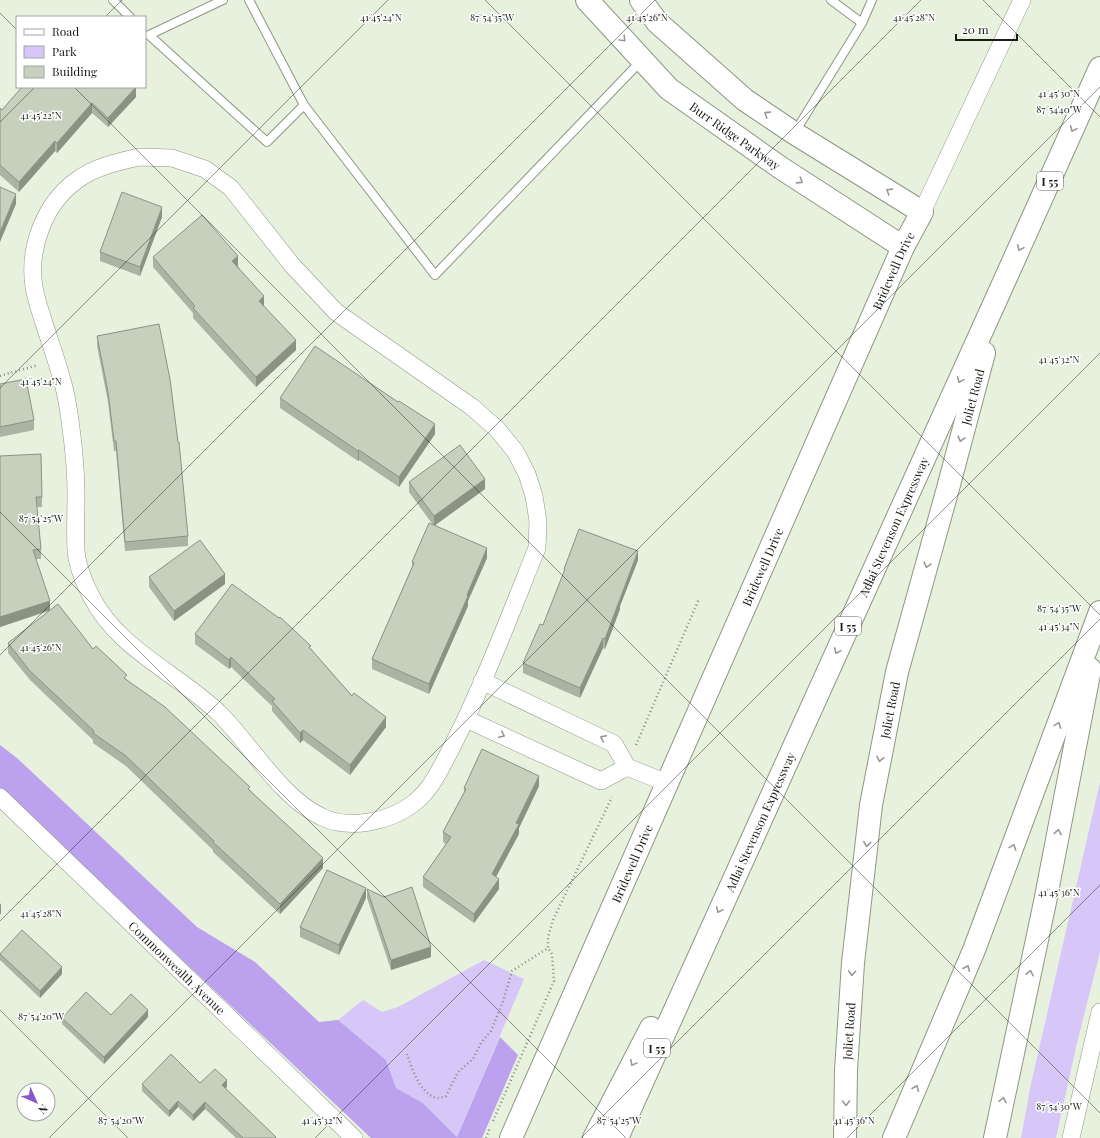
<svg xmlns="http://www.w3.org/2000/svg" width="1100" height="1138" viewBox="0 0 1100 1138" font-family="'Playfair Display',serif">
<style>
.green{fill:#d7c7f8}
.forest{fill:#bca1ee}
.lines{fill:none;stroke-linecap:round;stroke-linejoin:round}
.lane-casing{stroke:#8e9784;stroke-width:10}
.street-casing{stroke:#8e9784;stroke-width:18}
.secondary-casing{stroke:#8e9784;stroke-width:24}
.highway-casing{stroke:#8e9784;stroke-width:24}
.path{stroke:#878e80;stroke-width:2.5;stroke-dasharray:1 3;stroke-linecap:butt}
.lane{stroke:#fff;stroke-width:8}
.street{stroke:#fff;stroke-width:17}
.secondary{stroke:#fff;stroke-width:22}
.highway{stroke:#fff;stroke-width:22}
.wall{fill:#abb3a3}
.shaded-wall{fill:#8b9284}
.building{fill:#c7d0bd;stroke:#8b9284}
.oneway{stroke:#989996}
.ticks{fill:none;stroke:#191c15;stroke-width:1;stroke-opacity:0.45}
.labels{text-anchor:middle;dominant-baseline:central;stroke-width:3;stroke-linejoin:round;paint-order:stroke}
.shield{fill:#fff;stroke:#5e605b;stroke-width:1}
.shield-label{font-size:11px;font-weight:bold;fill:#191c15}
.street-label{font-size:12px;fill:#191c15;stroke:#fff}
.ticks-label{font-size:10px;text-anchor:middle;fill:#191c15;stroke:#fff;stroke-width:3;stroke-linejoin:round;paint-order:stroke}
</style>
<rect width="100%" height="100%" fill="#e7f1dd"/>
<!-- green -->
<path class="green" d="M 1100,782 L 1100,952 L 1076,1047 L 1056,1138 L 1021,1138 L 1031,1084 Z
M 484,960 L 524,979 L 457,1137 L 423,1103 L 396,1088 L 386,1060 L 338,1020 L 363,1000 L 382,1012 L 398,1007 Z"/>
<!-- forest -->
<path class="forest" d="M 0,745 L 17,758 L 197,927 L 255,962 L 319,1022 L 338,1020 L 386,1060 L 396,1088 L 423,1103 L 457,1137 L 500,1037 L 518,1055 L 482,1138 L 371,1138 L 0,788 Z"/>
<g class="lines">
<defs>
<path id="lane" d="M 113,0 L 130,17
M 223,0 L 149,35 L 267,142 L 304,105
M 249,0 L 304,105 L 435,275 L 641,61
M 831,0 L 862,23
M 795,132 L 862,23 L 872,0"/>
<g id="street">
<path d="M 139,157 L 172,158 L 205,169 L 231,188 L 292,265 L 336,312 L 472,407 L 497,429 L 515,451 L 527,474 L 534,496 L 538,521 L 537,548 C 510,615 484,684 451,749 C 440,769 432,789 414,803 C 390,822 349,830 322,817 C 282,799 251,745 220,714 C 178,673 118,650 91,596 C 84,582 77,565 76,550 C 75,532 76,513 76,495 C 76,472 74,450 71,428 C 69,412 67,396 62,380 C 57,361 50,342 44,323 C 40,311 36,299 34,287 C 28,248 44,204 77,180 C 95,167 117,162 139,157 Z"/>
<path d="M 922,212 L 1022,0"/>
<path d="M 482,681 L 614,744 L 627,767 L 667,783"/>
<path d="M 466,719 L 601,781 L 627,767"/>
<path id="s1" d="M 0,797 L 354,1138"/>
<path d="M 1071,1138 L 1100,1012"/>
</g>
<g id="secondary">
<path id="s2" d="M 587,0 L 669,89 L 781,168 L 903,247"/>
<path id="s3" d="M 511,1138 L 903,247 L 922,212 L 794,133 L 745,100 L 657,22 L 641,0"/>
</g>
<g id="highway">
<path d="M 594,1138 L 651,1028"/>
<path id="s4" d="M 617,1138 L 999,293 L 1100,68"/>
<path id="s5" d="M 845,1138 L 846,1070 L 853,963 L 871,805 L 897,672 L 947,492 L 984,353"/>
<path d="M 894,1138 L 974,950 L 1100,612"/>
<path d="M 995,1138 L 1045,902 L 1090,669"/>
</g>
</defs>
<!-- lane casing -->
<use href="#lane" class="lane-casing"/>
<!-- street casing -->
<use href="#street" class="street-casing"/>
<!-- secondary casing -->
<use href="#secondary" class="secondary-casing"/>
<!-- highway casing -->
<use href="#highway" class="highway-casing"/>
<!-- path -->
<path class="path" d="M 0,376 L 38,365
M 636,745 L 699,599
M 407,1054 C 412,1069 420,1094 437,1098 C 440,1098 443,1097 446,1096 L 458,1072 L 473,1059 L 481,1043 L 491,1031 L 503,1002 L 512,971 L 548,948 L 548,937 L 553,920 L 612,797
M 493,1121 L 554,981 L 552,954 L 548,948
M 486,1138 L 490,1127"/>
<!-- lane -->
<use href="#lane" class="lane"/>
<!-- street -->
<use href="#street" class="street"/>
<!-- secondary -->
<use href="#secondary" class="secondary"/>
<!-- highway -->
<use href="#highway" class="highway"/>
</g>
<!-- wall -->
<path class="wall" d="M 136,97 L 108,127 L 92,113 L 57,153 L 55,151 L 19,192 L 0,175 L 0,108 L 2,110 Z
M 162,217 L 140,276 L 100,261 L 100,252 Z
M 153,257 L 238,266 L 264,306 L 296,350 L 256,387 L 193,318 L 193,313 L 153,267 Z
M 97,336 L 188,536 L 188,546 L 125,551 L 116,451 L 114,451 L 108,402 L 97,346 Z
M 0,384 L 34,420 L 34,430 L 0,437 Z
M 280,398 L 435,434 L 399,487 L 359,460 L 358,461 L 280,408 Z
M 0,456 L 42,497 L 42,507 L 37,507 L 41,549 L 41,559 L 36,559 L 50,610 L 93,649 L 127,680 L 250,790 L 323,868 L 280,914 L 213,852 L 213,850 L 126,766 L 93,743 L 93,740 L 30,680 L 8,653 L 8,643 L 49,611 L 0,627 Z
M 409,482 L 485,489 L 435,525 L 487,558 L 468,601 L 468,606 L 429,694 L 372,669 L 372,659 L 412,567 L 412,562 L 433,525 L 409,492 Z
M 638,560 L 620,606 L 620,609 L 605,649 L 603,648 L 580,698 L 523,673 L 523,663 L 543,625 L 564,572 L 564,569 Z
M 149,577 L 225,584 L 174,621 L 149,587 Z
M 195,634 L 311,649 L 352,696 L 386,727 L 350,775 L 303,740 L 300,743 L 272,711 L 272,706 L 231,667 L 229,669 L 195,644 Z
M 539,786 L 519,828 L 519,834 L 496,877 L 499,889 L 474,923 L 423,887 L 423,877 L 446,844 L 443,842 L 443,832 L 464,794 L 464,788 Z
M 367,889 L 431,957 L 391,970 L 367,898 Z
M 366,898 L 339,955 L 300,937 L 300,927 Z
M 0,954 L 62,974 L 40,998 L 0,960 Z
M 111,1015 L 148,1017 L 104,1064 L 62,1024 L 62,1018 Z
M 200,1083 L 227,1087 L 225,1088 L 276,1138 L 236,1138 L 205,1109 L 193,1121 L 178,1107 L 169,1117 L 142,1091 L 142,1084 Z"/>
<!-- shaded-wall -->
<path class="shaded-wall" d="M 136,87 L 136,97 L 108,127 L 108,118 Z
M 92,103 L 92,113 L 57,153 L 57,143 Z
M 55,141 L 55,151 L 19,192 L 19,182 Z
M 16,194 L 16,204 L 0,242 L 0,232 Z
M 162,207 L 162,217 L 140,276 L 140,267 Z
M 238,256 L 238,266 L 232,271 L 232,261 Z
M 264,296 L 264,306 L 259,311 L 259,301 Z
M 296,340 L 296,350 L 256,387 L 256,377 Z
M 435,424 L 435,434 L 399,487 L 399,477 Z
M 359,450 L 359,460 L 358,461 L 358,451 Z
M 485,479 L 485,489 L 434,526 L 434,516 Z
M 487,548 L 487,558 L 468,601 L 468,606 L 429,694 L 429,684 L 467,595 Z
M 638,551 L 638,560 L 620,606 L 620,609 L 605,649 L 605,639 Z
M 225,574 L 225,584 L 174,621 L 174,611 Z
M 50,601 L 50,610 L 0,627 L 0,617 Z
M 603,638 L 603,648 L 580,698 L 580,688 Z
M 231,657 L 231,667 L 229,669 L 229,660 Z
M 386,717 L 386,727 L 350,775 L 350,765 Z
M 303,730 L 303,740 L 300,743 L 300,733 Z
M 539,776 L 539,786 L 519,828 L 519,834 L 492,884 L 492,874 Z
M 323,858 L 323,868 L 280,914 L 280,904 Z
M 499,879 L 499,889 L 474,923 L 474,914 Z
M 366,888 L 366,898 L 339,955 L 339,945 Z
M 1,903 L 1,913 L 0,915 L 0,905 Z
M 431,947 L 431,957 L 391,970 L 391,960 Z
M 62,967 L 62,974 L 40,998 L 40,991 Z
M 148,1010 L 148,1017 L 104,1064 L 104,1057 Z
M 227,1080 L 227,1087 L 222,1092 L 222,1085 Z
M 178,1101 L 178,1107 L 169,1117 L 169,1111 Z
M 205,1102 L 205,1109 L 193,1121 L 193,1115 Z"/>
<!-- building -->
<path class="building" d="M 22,87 L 136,87 L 108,118 L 92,103 L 57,143 L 55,141 L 19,182 L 0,165 L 0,108 L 2,110 Z
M 0,187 L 16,194 L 0,232 Z
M 122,192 L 162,207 L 140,267 L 100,252 Z
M 202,215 L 238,256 L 232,261 L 264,296 L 259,301 L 296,340 L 256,377 L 193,308 L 195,306 L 153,257 Z
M 159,324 L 170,379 L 178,442 L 179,442 L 188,536 L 125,542 L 116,441 L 114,441 L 108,392 L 97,336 Z
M 315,346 L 398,402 L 399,401 L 435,424 L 399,477 L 359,450 L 358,451 L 280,398 Z
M 26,379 L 34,420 L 0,427 L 0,384 Z
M 460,445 L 485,479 L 434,516 L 409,482 Z
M 41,454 L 42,497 L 36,497 L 41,549 L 33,550 L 50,601 L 0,617 L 0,456 Z
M 429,523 L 487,548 L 467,595 L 468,596 L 429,684 L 372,659 L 414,563 L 412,562 Z
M 579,529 L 638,551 L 605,639 L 603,638 L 580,688 L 523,663 L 540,624 L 543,625 L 565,569 L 564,569 Z
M 200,540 L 225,574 L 174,611 L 149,577 Z
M 232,584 L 279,618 L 280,617 L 311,646 L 309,647 L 352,696 L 354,693 L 386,717 L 350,765 L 303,730 L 300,733 L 272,701 L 275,699 L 231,657 L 229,660 L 195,634 Z
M 58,604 L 93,649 L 96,646 L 127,675 L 124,678 L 165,707 L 250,787 L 248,789 L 323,858 L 280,904 L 213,842 L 214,841 L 126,756 L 93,733 L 94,731 L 30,671 L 8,643 Z
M 482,749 L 539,776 L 516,823 L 519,824 L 492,874 L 499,879 L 474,914 L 423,877 L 451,837 L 443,832 L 466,789 L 464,788 Z
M 327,870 L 366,888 L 339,945 L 300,927 Z
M 412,887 L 431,947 L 391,960 L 367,889 L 384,897 Z
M 22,930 L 62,967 L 40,991 L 0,954 Z
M 86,992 L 111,1015 L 131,994 L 148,1010 L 104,1057 L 62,1018 Z
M 171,1054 L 200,1083 L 215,1069 L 227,1080 L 222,1085 L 276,1137 L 275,1138 L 243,1138 L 205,1102 L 193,1115 L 178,1101 L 169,1111 L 142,1084 Z"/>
<!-- one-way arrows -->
<defs><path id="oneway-chevron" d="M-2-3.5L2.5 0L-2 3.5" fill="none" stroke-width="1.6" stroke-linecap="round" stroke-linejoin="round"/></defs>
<g class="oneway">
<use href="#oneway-chevron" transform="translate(623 39) rotate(47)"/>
<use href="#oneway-chevron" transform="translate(767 114) rotate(-147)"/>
<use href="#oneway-chevron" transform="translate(1073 129) rotate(114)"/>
<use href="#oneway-chevron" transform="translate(800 181) rotate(33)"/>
<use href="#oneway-chevron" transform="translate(889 191) rotate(-148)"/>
<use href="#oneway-chevron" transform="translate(1020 248) rotate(114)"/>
<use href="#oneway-chevron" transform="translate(960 380) rotate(114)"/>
<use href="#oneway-chevron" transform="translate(961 439) rotate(105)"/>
<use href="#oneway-chevron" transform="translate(927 565) rotate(106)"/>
<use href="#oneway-chevron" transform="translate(837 651) rotate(114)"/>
<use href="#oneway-chevron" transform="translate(1058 725) rotate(-70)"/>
<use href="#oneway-chevron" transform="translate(502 735) rotate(25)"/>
<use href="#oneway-chevron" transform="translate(603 738) rotate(-154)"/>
<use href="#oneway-chevron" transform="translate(880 759) rotate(101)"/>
<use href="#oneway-chevron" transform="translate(1058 832) rotate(-79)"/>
<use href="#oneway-chevron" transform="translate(867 844) rotate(97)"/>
<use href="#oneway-chevron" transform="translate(1013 847) rotate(-70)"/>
<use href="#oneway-chevron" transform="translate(719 910) rotate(114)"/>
<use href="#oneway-chevron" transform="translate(967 968) rotate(-67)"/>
<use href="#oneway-chevron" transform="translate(852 973) rotate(94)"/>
<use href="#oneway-chevron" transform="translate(1030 973) rotate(-78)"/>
<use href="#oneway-chevron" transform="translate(633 1063) rotate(118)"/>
<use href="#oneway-chevron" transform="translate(916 1088) rotate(-67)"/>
<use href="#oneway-chevron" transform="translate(1003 1100) rotate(-78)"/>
<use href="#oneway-chevron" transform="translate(846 1103) rotate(90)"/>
</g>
<!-- ticks -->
<path class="ticks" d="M 485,0 L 1100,615M 983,0 L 1100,117M 0,13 L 17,30M 105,17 L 122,0M 74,87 L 1100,1113M 0,122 L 35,87M 0,388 L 388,0M 0,512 L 626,1138M 0,655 L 655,0M 0,921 L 921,0M 0,1010 L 128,1138M 49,1138 L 1100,87M 315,1138 L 1100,353M 581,1138 L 1100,619M 847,1138 L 1100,885"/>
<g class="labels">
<!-- shield labels -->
<g class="shield">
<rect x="1037" y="172" width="26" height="18" rx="3"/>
<rect x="835" y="617" width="26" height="18" rx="3"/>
<rect x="644" y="1039" width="26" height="18" rx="3"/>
</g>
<g class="shield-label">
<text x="1050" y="181">I 55</text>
<text x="848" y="626">I 55</text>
<text x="657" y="1048">I 55</text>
</g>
<!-- street labels -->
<g class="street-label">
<text stroke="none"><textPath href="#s2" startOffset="202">Burr Ridge Parkway</textPath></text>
<text stroke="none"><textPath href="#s3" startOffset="948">Bridewell Drive</textPath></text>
<text stroke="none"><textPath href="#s5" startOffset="755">Joliet Road</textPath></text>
<text stroke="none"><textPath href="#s4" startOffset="671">Adlai Stevenson Expressway</textPath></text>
<text stroke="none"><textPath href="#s3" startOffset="624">Bridewell Drive</textPath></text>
<text stroke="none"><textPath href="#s5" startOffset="431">Joliet Road</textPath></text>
<text stroke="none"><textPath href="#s4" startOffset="347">Adlai Stevenson Expressway</textPath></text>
<text stroke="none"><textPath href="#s3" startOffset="300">Bridewell Drive</textPath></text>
<text stroke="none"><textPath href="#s1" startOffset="246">Commonwealth Avenue</textPath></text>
<text stroke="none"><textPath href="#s5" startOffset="107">Joliet Road</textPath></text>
</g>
</g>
<g class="ticks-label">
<text x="381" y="21">41°45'24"N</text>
<text x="492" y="21">87°54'35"W</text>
<text x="647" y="21">41°45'26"N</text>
<text x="914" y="21">41°45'28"N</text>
<text x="1059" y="97">41°45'30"N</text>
<text x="1059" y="113">87°54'40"W</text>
<text x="41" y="119">41°45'22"N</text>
<text x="1059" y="363">41°45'32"N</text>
<text x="41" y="385">41°45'24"N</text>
<text x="41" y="522">87°54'25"W</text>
<text x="1059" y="612">87°54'35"W</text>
<text x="1059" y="630">41°45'34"N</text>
<text x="41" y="651">41°45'26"N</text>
<text x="1059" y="896">41°45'36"N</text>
<text x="41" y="917">41°45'28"N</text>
<text x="41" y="1020">87°54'20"W</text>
<text x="1059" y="1110">87°54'30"W</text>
<text x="121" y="1124">87°54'20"W</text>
<text x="322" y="1124">41°45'32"N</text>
<text x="619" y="1124">87°54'25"W</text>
<text x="854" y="1124">41°45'36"N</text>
</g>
<!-- legend -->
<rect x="16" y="16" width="130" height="72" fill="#ffffff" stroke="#a3a4a1"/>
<rect x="24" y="29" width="20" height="6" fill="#ffffff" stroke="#a3a4a1"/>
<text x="52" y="36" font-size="12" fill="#191c15">Road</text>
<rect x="24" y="46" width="20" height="12" fill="#d7c7f8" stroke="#a3a4a1"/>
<text x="52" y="56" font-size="12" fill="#191c15">Park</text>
<rect x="24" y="66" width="20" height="12" fill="#c7d0bd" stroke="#a3a4a1"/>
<text x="52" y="76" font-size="12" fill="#191c15">Building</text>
<!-- north arrow -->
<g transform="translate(36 1102) rotate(135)"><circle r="19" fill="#ffffff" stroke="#a3a4a1"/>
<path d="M0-3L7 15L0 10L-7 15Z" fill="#8856cf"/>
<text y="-6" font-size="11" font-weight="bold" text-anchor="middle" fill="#191c15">N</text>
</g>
<!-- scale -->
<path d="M956 34v6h61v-6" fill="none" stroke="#191c15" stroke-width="2"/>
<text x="962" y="34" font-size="12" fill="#191c15" stroke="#ffffff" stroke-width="3" paint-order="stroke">20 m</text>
</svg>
